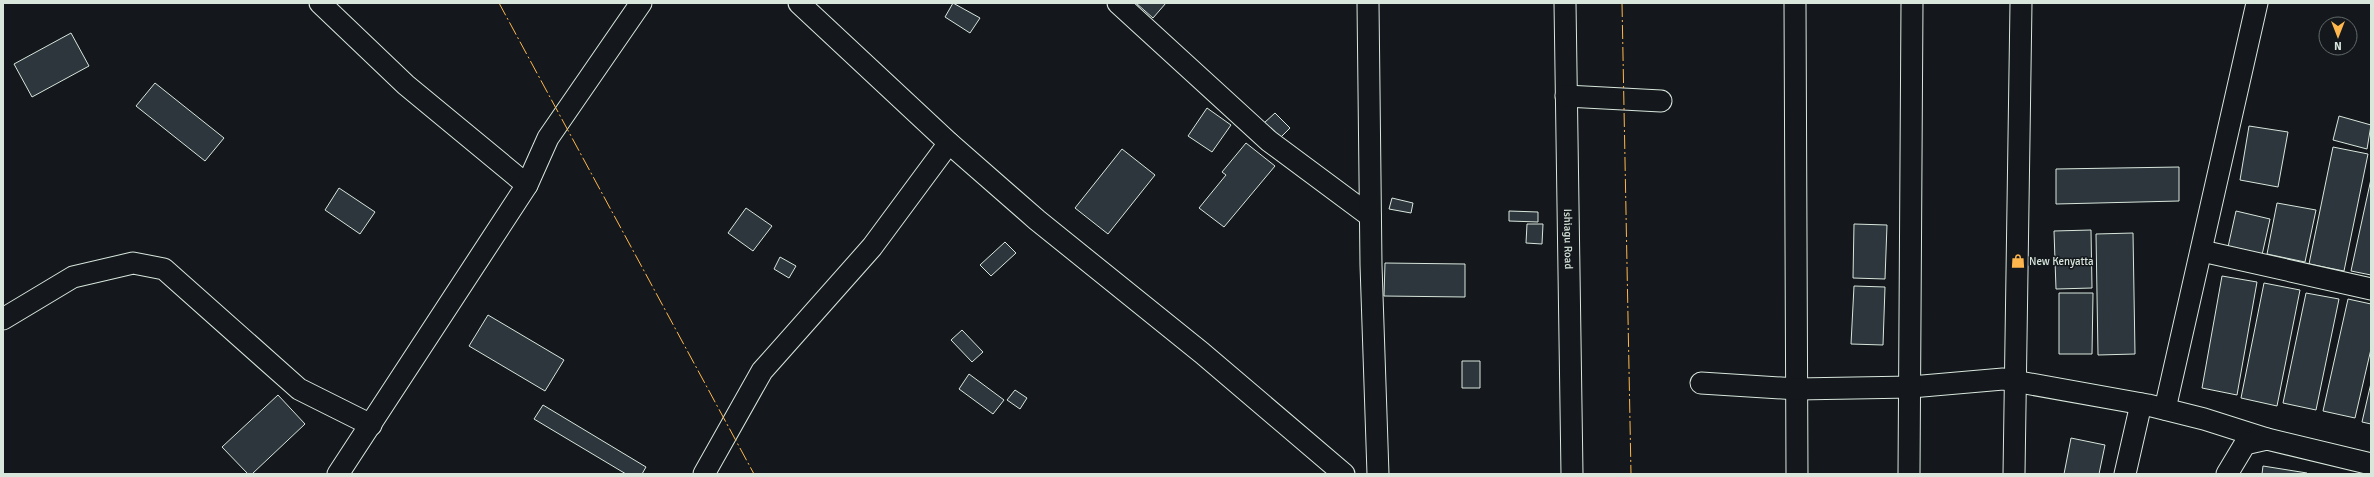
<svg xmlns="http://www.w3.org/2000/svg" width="2374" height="477" viewBox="0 0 2374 477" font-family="Signika,sans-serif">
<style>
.building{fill:#2c363c;stroke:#d8e6dc}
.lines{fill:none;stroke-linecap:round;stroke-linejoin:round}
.minor-casing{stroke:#d8e6dc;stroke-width:23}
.minor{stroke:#14181c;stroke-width:21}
.power{stroke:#ffb74d;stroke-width:1;stroke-dasharray:14 3 2 3;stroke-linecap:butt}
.labels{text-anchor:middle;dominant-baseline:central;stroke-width:3;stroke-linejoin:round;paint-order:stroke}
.street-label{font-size:11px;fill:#d8e6dc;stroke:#14181c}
.poi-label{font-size:11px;fill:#d8e6dc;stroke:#14181c;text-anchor:start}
</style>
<rect width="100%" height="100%" fill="#14181c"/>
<!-- building -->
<path class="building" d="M 953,3 L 980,18 L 970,33 L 945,17 Z
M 1136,3 L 1166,3 L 1153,18 Z
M 71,33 L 89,66 L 32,97 L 14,64 Z
M 155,83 L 224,138 L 205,161 L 136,106 Z
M 1207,108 L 1231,125 L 1212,152 L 1188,136 Z
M 1275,113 L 1290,128 L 1279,139 L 1264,123 Z
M 2339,116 L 2371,125 L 2367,149 L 2333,140 Z
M 2249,126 L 2288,132 L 2278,187 L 2240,180 Z
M 1246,143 L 1275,166 L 1224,227 L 1199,208 L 1226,175 L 1222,172 Z
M 2333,147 L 2368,154 L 2344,271 L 2309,264 Z
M 1122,149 L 1155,175 L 1108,234 L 1075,208 Z
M 2179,167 L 2179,201 L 2056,204 L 2056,169 Z
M 2371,179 L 2371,275 L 2351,271 Z
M 339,188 L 375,212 L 360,234 L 325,210 Z
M 1392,198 L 1413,203 L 1411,213 L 1389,209 Z
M 2277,203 L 2316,210 L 2305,262 L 2267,254 Z
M 746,208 L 772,226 L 753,251 L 728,233 Z
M 1509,211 L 1538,212 L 1538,222 L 1509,221 Z
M 2236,211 L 2270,219 L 2262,255 L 2228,247 Z
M 1527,224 L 1543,224 L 1542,244 L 1526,243 Z
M 1854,224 L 1887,225 L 1885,279 L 1853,278 Z
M 2091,230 L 2092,288 L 2056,289 L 2054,231 Z
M 2133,233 L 2135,354 L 2098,355 L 2096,234 Z
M 1005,242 L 1016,253 L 991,276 L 980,265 Z
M 780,257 L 796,266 L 789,278 L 774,269 Z
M 1385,263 L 1465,264 L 1465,297 L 1384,296 Z
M 2222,276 L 2257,282 L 2237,395 L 2202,388 Z
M 2264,283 L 2300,290 L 2277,406 L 2241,398 Z
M 1854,286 L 1885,287 L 1883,345 L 1851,344 Z
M 2059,293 L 2093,293 L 2092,354 L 2059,354 Z
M 2306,293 L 2339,299 L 2316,410 L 2283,403 Z
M 2348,299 L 2371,304 L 2371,349 L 2355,418 L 2323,411 Z
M 488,315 L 564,360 L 545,391 L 469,346 Z
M 962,330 L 983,352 L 972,362 L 951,340 Z
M 1462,361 L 1480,361 L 1480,388 L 1462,388 Z
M 969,374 L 1004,400 L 993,414 L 959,389 Z
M 2371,383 L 2371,424 L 2362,422 Z
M 1015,390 L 1027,398 L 1020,409 L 1007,400 Z
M 278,395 L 305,424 L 252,474 L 248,474 L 222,447 Z
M 543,405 L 646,467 L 642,474 L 626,474 L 534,419 Z
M 2071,438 L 2105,445 L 2099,474 L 2064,474 Z
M 2263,466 L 2307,473 L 2307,474 L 2262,474 Z"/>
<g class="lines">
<defs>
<g id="minor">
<path d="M 320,3 L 406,85 L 527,185"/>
<path d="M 799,3 L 949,143 L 1037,220 L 1202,353 L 1344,474"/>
<path d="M 1118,3 L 1269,141 L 1370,216"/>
<path d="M 1368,3 L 1371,265 L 1378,474"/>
<path id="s1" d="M 1565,3 L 1572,474"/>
<path d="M 1795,3 L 1797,474"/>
<path d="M 1566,96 L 1661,101"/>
<path d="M 2202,251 L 2371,289"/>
<path d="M 3,319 L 73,277 L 133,263 L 164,269 L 299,389 L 371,425"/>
<path d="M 1701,383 L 1797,389 L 1911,387 L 2003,379 L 2148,405 L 2204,419 L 2267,439"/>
<path d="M 2165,409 L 2257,3"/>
<path d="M 338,474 L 527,185 L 548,138 L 641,3"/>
<path d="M 704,474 L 762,371 L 872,247 L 949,143"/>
<path d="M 1909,474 L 1912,3"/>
<path d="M 2014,474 L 2021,3"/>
<path d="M 2125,474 L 2141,404"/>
<path d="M 2227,474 L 2245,444 L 2267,439 L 2371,464"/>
</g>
</defs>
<!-- minor casing -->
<use href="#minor" class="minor-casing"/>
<!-- minor -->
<use href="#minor" class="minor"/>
<!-- power -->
<path class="power" d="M 499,3 L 754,474
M 1622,3 L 1631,474"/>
</g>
<!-- icons -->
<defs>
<symbol id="shop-bare" viewBox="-9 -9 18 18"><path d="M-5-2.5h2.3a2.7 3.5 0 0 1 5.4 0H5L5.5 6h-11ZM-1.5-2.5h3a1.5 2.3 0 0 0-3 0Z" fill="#ffb74d" stroke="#14181c" stroke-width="2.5" paint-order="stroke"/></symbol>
</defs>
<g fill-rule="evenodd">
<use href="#shop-bare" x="2008" y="251" width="20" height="20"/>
</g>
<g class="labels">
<!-- street labels -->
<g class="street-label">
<text stroke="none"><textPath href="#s1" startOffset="236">Ishiagu Road</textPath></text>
</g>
<!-- poi labels -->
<g class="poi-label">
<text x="2029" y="261">New Kenyatta</text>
</g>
</g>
<!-- border -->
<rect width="2374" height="477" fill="none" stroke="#d8e6dc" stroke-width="8"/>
<!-- north arrow -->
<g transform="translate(2338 36) rotate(180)"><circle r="19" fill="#14181c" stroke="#626a69"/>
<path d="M0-3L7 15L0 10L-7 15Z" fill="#ffb74d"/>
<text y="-6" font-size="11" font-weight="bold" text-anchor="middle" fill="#d8e6dc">N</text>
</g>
</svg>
